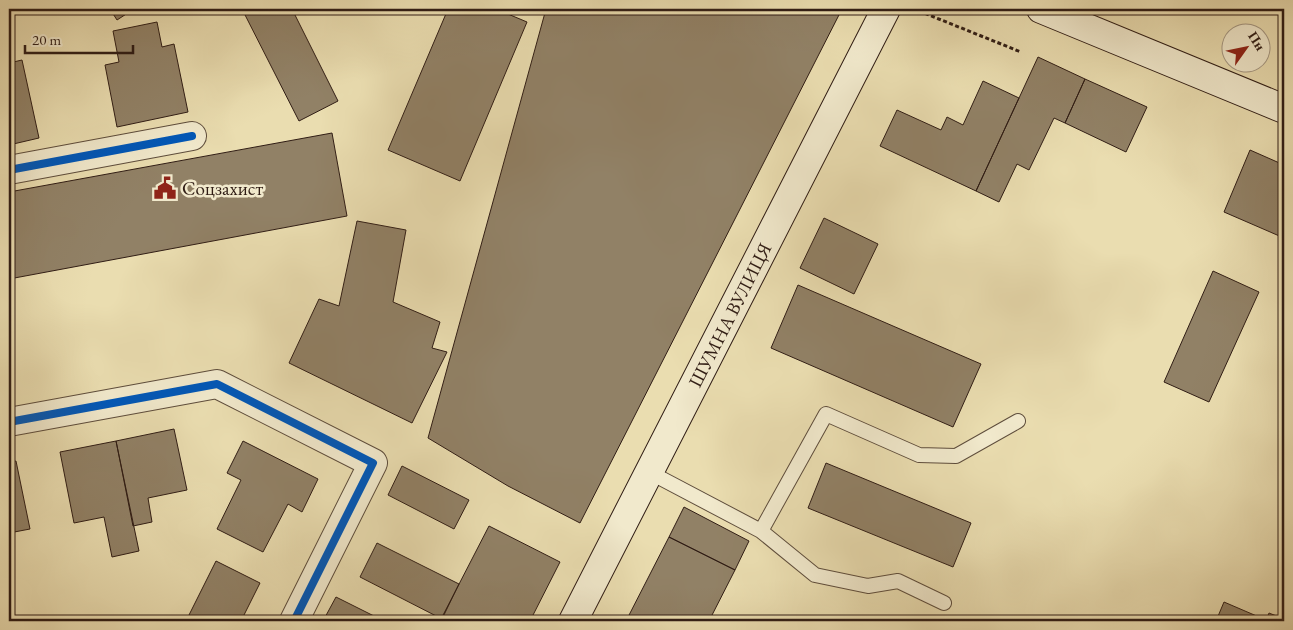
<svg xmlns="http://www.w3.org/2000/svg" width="1293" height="630" viewBox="0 0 1293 630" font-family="'EB Garamond',serif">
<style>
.building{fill:#918166;stroke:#301d15}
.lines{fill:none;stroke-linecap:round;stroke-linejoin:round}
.service-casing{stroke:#5e4d3c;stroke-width:16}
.minor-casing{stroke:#5e4d3c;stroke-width:30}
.secondary-casing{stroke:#301d15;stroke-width:30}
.path{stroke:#301d15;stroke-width:3;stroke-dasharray:4 2.5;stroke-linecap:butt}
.service{stroke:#f1e9cc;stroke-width:14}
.minor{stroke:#f1e9cc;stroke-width:28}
.secondary{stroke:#f1e9cc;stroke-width:28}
.cycleway-casing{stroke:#f1e9cc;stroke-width:11}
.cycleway{stroke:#0057b8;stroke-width:8}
.labels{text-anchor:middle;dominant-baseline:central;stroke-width:5;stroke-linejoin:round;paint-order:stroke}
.poi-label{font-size:19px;fill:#301d15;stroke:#f1e9cc;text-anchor:start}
.street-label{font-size:19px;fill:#301d15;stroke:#f1e9cc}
</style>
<rect width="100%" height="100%" fill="#eaddb0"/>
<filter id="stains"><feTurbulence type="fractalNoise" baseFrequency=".004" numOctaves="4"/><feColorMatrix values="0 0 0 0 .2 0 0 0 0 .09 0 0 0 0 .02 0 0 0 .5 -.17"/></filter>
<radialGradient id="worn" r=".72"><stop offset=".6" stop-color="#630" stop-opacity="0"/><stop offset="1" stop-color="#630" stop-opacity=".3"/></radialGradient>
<!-- building -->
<path class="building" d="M 110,9 L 134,9 L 117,20 Z
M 242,9 L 292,9 L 338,101 L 299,121 Z
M 448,9 L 496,9 L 527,22 L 460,181 L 388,150 Z
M 546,9 L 842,9 L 580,523 L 508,486 L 428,438 Z
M 157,22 L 162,47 L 174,44 L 188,112 L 117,127 L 105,65 L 119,62 L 113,31 Z
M 1038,57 L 1085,79 L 1065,123 L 1054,118 L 1029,170 L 1017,164 L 999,202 L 976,191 Z
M 22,60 L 39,138 L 9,145 L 9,63 Z
M 1085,79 L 1147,107 L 1126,152 L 1065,123 Z
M 983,81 L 1019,98 L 976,191 L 880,146 L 897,110 L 941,130 L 947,117 L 963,125 Z
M 332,133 L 347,216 L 9,279 L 9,192 Z
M 1250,150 L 1284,165 L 1284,238 L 1224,212 Z
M 824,218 L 878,244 L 854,294 L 800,268 Z
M 357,221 L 406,230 L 393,302 L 440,322 L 432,348 L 447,352 L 412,423 L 289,363 L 319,299 L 339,306 Z
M 1213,271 L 1259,292 L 1209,402 L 1164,382 Z
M 798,285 L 981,364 L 953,427 L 771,348 Z
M 174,429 L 187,490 L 148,498 L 152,522 L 133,526 L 116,441 Z
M 116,441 L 139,551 L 112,557 L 104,517 L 74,523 L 60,452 Z
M 243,441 L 318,479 L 302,512 L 288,504 L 263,552 L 217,529 L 241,480 L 227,473 Z
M 16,461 L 30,529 L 9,533 L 9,462 Z
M 826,463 L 971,523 L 953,567 L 808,508 Z
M 402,466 L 469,500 L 454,529 L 388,495 Z
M 684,507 L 749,541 L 735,570 L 669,537 Z
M 489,526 L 560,562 L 530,621 L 440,621 Z
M 669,537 L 735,570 L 709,621 L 626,621 Z
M 377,543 L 459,584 L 442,619 L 360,577 Z
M 216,561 L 260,583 L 241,621 L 186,621 Z
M 336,597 L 384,621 L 323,621 Z
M 1224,602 L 1266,620 L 1269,613 L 1284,619 L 1284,621 L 1216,621 Z"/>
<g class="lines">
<defs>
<path id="service" d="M 649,472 L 761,531 L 815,575 L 868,586 L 898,581 L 944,603
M 761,531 L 826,414 L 919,455 L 956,456 L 1018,421"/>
<path id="minor" d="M 9,170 L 192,136
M 9,422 L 217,384 L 373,463 L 294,621"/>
<g id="secondary">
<path d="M 1041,9 L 1284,109"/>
<path id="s1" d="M 573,621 L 886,9"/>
</g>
</defs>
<!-- service casing -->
<use href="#service" class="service-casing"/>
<!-- minor casing -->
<use href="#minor" class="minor-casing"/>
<!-- secondary casing -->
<use href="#secondary" class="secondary-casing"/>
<!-- path -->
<path class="path" d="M 919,11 L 1021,52"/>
<!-- service -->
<use href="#service" class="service"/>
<!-- minor -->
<use href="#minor" class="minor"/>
<!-- secondary -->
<use href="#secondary" class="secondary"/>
<defs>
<path id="cycleway" d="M 9,170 L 192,136
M 9,422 L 217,384 L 373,463 L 294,621"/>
</defs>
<!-- cycleway casing -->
<use href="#cycleway" class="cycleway-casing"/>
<!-- cycleway -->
<use href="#cycleway" class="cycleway"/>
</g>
<!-- icons -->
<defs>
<symbol id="civic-bare" viewBox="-9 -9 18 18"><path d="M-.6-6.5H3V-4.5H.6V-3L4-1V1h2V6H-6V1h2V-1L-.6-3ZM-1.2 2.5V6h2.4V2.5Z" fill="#8f2418" stroke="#f1e9cc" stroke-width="2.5" paint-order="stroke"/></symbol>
</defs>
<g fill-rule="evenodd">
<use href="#civic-bare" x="149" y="172" width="32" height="32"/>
</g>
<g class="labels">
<!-- poi labels -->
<g class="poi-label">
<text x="182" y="188">Соцзахист</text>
</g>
<!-- street labels -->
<g class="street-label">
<text stroke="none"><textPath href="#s1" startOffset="344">ШУМНА ВУЛИЦЯ</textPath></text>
</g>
</g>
<!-- margin -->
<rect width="1293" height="630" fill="none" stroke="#eaddb0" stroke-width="30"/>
<rect x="10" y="10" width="1273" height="610" fill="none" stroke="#301d15" stroke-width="2.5"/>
<rect x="15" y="15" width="1263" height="600" fill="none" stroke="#301d15"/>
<!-- north arrow -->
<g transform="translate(1246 48) rotate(57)"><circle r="24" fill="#f1e9cc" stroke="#a49783"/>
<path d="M0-4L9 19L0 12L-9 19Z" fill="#8f2418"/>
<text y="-8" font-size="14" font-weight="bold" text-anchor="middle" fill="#301d15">Пн</text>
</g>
<!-- scale -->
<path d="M25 45v8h108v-8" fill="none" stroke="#301d15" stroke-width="2.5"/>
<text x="32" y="45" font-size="15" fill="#301d15" stroke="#f1e9cc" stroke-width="4" paint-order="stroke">20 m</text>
<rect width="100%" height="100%" filter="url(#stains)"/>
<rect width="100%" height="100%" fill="url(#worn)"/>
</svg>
